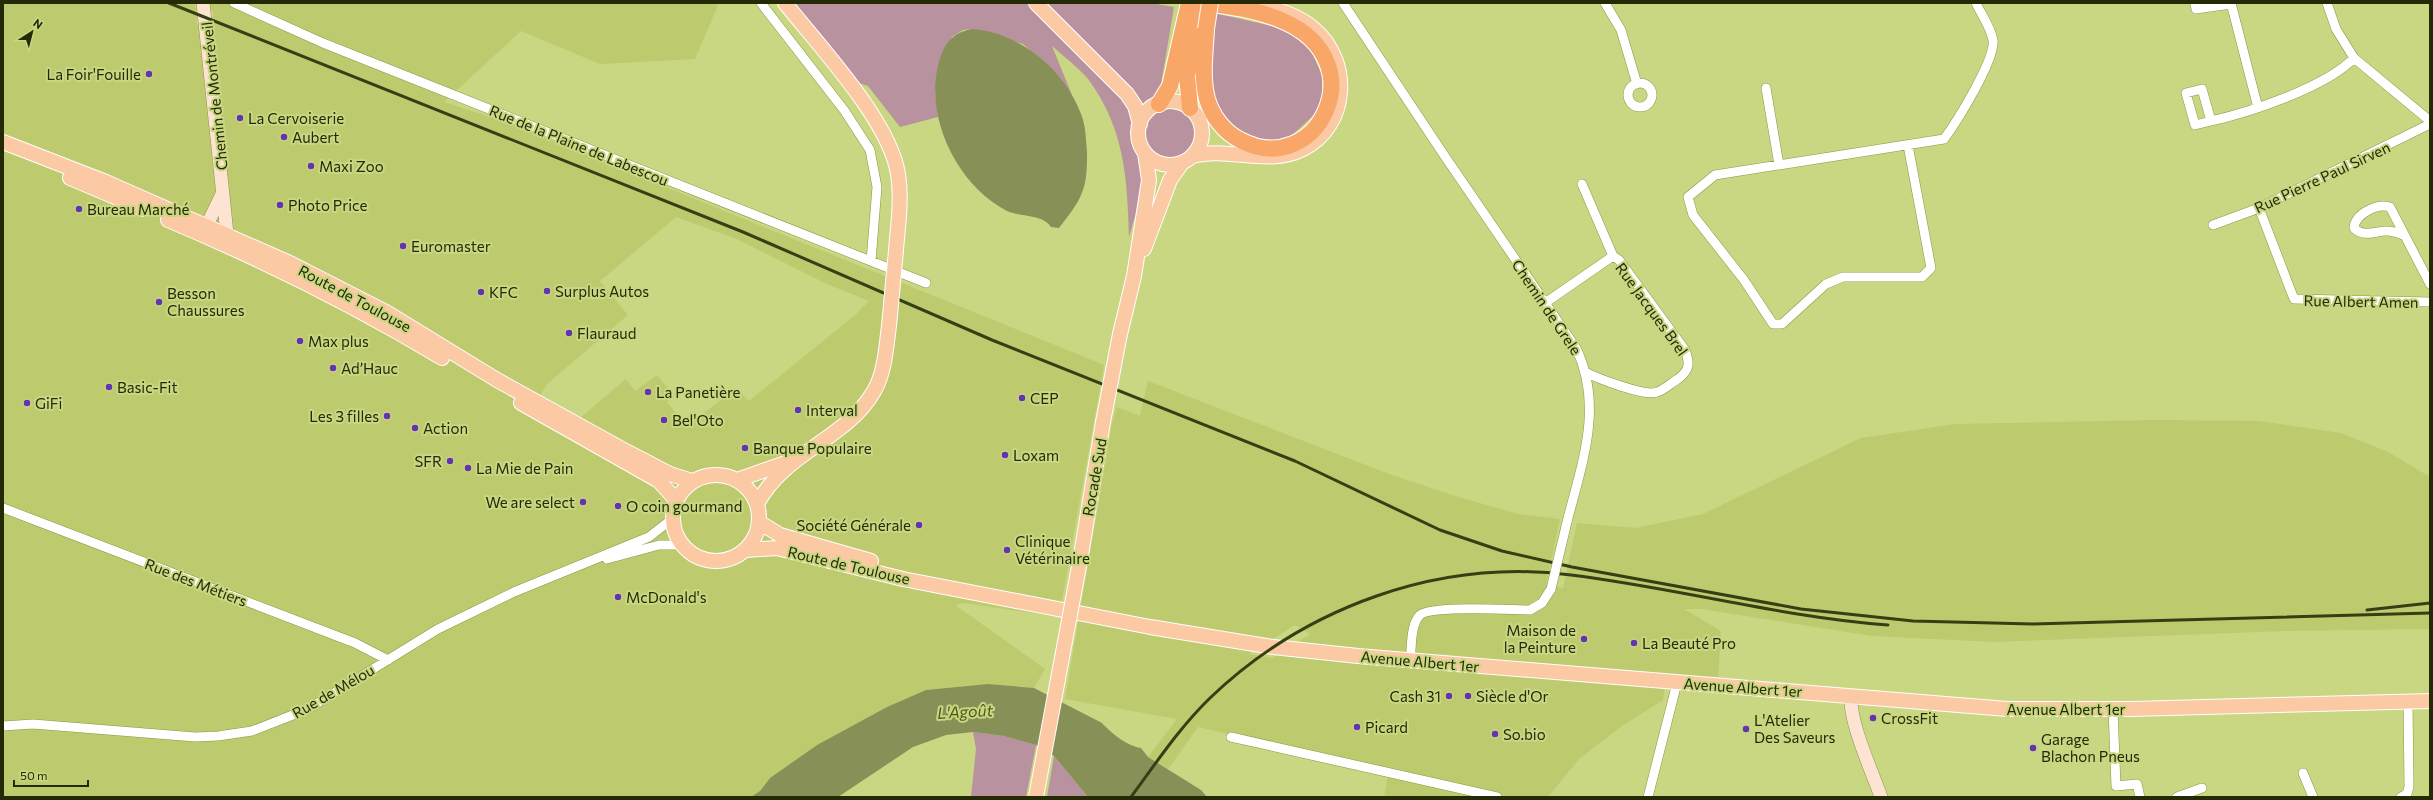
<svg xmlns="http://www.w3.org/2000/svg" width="2433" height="800" viewBox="0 0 2433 800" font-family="Commissioner,sans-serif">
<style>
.built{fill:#bdcb6e;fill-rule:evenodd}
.green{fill:#b8939f}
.water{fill:#879057}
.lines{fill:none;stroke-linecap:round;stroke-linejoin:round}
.street-casing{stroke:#8b9743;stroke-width:10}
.secondary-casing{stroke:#8b9743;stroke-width:14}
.primary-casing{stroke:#fff;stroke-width:16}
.highway-casing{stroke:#fff;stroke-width:18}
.street{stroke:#fff;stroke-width:9}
.secondary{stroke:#fde4d2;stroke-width:13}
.primary{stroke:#fbcaa5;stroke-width:14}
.highway{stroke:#f9a669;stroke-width:16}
.rail{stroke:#383e14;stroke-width:3}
.street-bridge-casing{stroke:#8b9743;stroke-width:10;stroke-linecap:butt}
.primary-bridge-casing{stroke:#fff;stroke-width:16;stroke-linecap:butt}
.highway-bridge-casing{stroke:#fff;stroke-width:18;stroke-linecap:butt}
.street-bridge{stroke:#fff;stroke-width:9}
.primary-bridge{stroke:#fbcaa5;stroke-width:14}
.highway-bridge{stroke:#f9a669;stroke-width:16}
.poi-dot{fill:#6334ac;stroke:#c9d682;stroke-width:1.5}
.labels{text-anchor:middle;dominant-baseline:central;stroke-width:4;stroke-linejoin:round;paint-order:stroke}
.poi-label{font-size:15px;fill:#252a06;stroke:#c9d682;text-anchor:start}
.street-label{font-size:15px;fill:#252a06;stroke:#c9d682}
.water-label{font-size:16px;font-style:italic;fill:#505816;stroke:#c9d682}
</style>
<rect width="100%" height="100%" fill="#c9d682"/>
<!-- built -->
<path class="built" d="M 3,3 L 719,3 L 695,59 L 600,64 L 521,31 L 444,102 L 503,121 L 1104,365 L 1059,617 L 965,603 L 955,605 L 1045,669 L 1034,688 L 988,684 L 926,690 L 887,707 L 817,745 L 770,778 L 760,791 L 751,797 L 3,797 ZM 195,3 L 213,12 L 213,29 L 197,25 ZM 676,217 L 737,239 L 827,284 L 869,301 L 854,316 L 749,401 L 736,388 L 686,427 L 667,402 L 674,396 L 657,375 L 635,391 L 626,379 L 579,419 L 540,396 L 547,384 L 628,315 L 600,281 Z
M 1148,381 L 1389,474 L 1452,495 L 1518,514 L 1560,519 L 1546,584 L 1563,588 L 1577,523 L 1636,528 L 1703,514 L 1861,438 L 1956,424 L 2155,420 L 2258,421 L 2341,433 L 2388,452 L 2430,477 L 2430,629 L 2285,631 L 1995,642 L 1872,636 L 1702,609 L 1684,609 L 1721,631 L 1718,680 L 1666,675 L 1663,700 L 1622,726 L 1579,759 L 1548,797 L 1384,797 L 1389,770 L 1198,727 L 1168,769 L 1148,757 L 1177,719 L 1065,699 L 1112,424 L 1117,407 L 1140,416 ZM 1295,625 L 1310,634 L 1272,658 L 1249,654 Z"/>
<!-- green -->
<path class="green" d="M 792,3 L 1027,3 L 1125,99 L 1133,123 L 1131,141 L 1142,166 L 1143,189 L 1129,237 C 1127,178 1125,129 1088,79 C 1078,67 1063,56 1052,46 L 1072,95 L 1056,74 L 1023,44 L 972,29 L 963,30 L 952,37 L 935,91 L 938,117 L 900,127 L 868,86 L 853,81 Z
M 1045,3 L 1151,3 L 1174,7 L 1161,85 L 1158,94 L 1146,103 L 1140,103 Z
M 1214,13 L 1272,26 L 1294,35 L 1311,51 L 1322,75 L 1322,97 L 1315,114 L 1290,137 L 1278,142 L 1246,137 L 1230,125 L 1221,114 L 1211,86 Z
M1145 134a25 25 0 1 1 50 0a25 25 0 1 1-50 0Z
M 973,732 L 1004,736 L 1036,745 L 1026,797 L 971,797 L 976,749 Z
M 1054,756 L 1088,797 L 1047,797 Z"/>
<!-- water -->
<path class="water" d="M 972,29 C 1019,32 1065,70 1081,114 C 1086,126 1086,141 1087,153 C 1087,167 1087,182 1081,195 C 1076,207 1067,217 1059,228 L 1051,227 C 1043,214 1020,217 1007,211 C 958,186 925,119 938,66 C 943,45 951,33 972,29 Z
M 988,684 L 1034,688 L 1102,723 C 1111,733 1127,746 1141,748 L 1148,757 L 1201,790 L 1207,797 L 1088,797 L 1054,756 L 1036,745 L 1004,736 L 973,732 L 946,735 L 913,747 L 838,797 L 751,797 L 760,791 L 770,778 L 817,745 L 887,707 L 926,690 Z"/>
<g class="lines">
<defs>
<path id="street" d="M 234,3 L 323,43 L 926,283
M 761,3 L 844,110 L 870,150 L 877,187 L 871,261
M 1343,3 L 1444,155 L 1576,348 C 1604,406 1582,463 1567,522
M 1605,3 L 1621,30 L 1637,84
M 2195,3 L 2196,9 L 2231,4
M 2231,3 L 2258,108
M 2327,3 L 2336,29 L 2354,58 L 2430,121
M1628 95a12 12 0 1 1 24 0a12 12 0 1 1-24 0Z
M 1766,88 L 1779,165
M 2211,121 L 2195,125 L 2186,93 L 2202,89 L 2211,121 C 2251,112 2326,87 2354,58
M 1908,145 L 1931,268 L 1922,277 L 1843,277 L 1826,284 L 1782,324 L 1773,324 L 1744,280 L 1693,215 L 1688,197 L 1715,175 L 1944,139 C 1956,123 1996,59 1993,40 C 1991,28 1981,14 1976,3
M 1582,184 L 1613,256 L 1619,260 L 1685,350 C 1690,363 1690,370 1678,379 C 1671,383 1664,390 1657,392 C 1645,397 1597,378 1585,372
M 2259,208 L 2294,299 L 2430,302
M 2213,225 L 2259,208 L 2430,124
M 2403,235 C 2398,233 2393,231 2387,231 C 2375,231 2364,238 2354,228 C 2355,214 2377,203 2390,207 L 2430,284
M 1545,303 L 1613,256
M 3,508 L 355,643 L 388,660
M 607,559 L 659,545 L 682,545
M 1410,660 C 1412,648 1410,625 1420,615 C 1431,605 1511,610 1530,610 L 1542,603 L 1551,589
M 2113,709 L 2116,786 L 2137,784 L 2140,797
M 3,726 L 33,724 L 195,737 L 218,736 L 252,731 L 308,709 L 438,629 L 514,592 L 649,537 L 672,519
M 1231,737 L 1497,797
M 2303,773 L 2313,797
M 1648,797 L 1677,683
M 2177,797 L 2202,788
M 2401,797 L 2407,794 L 2409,787 L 2408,701"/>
<path id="secondary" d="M 203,3 L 227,234
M 207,225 L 222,194
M 1851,696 C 1849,722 1872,771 1881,797"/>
<path id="primary" d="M 785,3 C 819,46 890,121 898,174 C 902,199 898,225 896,250
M 1036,3 L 1127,94 L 1135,106 L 1140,124
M1138 133a32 32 0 1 1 64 0a32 32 0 1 1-64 0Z
M 3,142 L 106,182 L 292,264 L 386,312 L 497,380 L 620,448 L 670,474 L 692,481
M 1192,156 C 1229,146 1267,167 1303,149 C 1349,126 1352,61 1314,29 C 1298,15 1279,10 1259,5
M 70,178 L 143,209
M 168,220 C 263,260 354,305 442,358
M 1144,249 L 1170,180 L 1182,163
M 1120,334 L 1134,276 L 1149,180 L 1145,153
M 521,403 L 659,481 L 676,500
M673 518a43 43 0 1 1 86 0a43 43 0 1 1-86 0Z
M 737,480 L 788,462
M 757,504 C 785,451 846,440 874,391 C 885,372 886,348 889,326
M 759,522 L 780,535 L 871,561
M 746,550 L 777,548 L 903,579 L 1150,627 L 1273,647 L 1358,656 L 2007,709 L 2131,709 L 2430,701
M 1080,561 L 1103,422"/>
<path id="highway" d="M 1206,29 C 1205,52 1201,76 1207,99 C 1212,116 1224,132 1240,140 C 1316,181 1378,62 1283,21 C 1259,10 1232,7 1206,3
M 1159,104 L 1170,86 L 1189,3
M 1190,108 L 1187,76 L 1200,3"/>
</defs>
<!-- street casing -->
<use href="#street" class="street-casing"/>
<!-- secondary casing -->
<use href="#secondary" class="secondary-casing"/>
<!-- primary casing -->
<use href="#primary" class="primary-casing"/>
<!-- highway casing -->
<use href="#highway" class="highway-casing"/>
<!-- street -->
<use href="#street" class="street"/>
<!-- secondary -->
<use href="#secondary" class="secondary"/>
<!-- primary -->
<use href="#primary" class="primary"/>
<!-- highway -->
<use href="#highway" class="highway"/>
<!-- rail -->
<path class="rail" d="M 169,3 L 743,232 L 992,340 L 1295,461 L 1440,530 L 1502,551 L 1572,567 L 1801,609 L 1913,621 L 2033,624 L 2430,613
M 2367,610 L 2430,603
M 1131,797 C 1156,763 1180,727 1210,698 C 1305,607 1439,558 1571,575 C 1677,588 1781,617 1888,625"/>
<defs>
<path id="street-bridge" d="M 1551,589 L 1567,522"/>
<path id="primary-bridge" d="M 889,326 L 896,250
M 1103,422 L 1120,334
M 1036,797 L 1080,561"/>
<path id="highway-bridge" d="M 1206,29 L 1210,3"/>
</defs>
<!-- street-bridge casing -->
<use href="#street-bridge" class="street-bridge-casing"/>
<!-- primary-bridge casing -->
<use href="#primary-bridge" class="primary-bridge-casing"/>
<!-- highway-bridge casing -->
<use href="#highway-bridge" class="highway-bridge-casing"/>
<!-- street-bridge -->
<use href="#street-bridge" class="street-bridge"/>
<!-- primary-bridge -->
<use href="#primary-bridge" class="primary-bridge"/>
<!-- highway-bridge -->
<use href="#highway-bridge" class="highway-bridge"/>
</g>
<!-- markers -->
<g class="poi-dot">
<circle cx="149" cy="74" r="4"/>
<circle cx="240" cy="118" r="4"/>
<circle cx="284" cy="137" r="4"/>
<circle cx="311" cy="166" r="4"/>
<circle cx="280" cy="205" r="4"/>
<circle cx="79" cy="209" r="4"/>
<circle cx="403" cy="246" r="4"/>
<circle cx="547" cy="291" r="4"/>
<circle cx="481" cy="292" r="4"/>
<circle cx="159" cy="302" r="4"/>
<circle cx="569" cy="333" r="4"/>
<circle cx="300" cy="341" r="4"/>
<circle cx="333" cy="368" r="4"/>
<circle cx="109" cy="387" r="4"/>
<circle cx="648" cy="392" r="4"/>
<circle cx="1022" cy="398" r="4"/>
<circle cx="27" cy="403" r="4"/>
<circle cx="798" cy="410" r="4"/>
<circle cx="387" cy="416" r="4"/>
<circle cx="664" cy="420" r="4"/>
<circle cx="415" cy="428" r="4"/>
<circle cx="745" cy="448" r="4"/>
<circle cx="1005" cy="455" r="4"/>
<circle cx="450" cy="461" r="4"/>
<circle cx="468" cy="468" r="4"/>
<circle cx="583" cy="502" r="4"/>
<circle cx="618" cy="506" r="4"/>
<circle cx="919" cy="525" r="4"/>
<circle cx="1007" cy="550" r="4"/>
<circle cx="618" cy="597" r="4"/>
<circle cx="1584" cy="639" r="4"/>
<circle cx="1634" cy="643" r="4"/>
<circle cx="1449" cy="696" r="4"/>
<circle cx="1468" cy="696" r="4"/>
<circle cx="1873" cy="718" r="4"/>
<circle cx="1357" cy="727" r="4"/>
<circle cx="1746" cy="729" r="4"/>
<circle cx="1495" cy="734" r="4"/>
<circle cx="2033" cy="748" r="4"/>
</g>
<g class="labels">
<!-- poi labels -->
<g class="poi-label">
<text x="141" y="74" text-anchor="end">La Foir'Fouille</text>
<text x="248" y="118">La Cervoiserie</text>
<text x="292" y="137">Aubert</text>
<text x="319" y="166">Maxi Zoo</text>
<text x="288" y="205">Photo Price</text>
<text x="87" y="209">Bureau Marché</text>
<text x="411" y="246">Euromaster</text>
<text x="555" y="291">Surplus Autos</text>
<text x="489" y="292">KFC</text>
<text x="167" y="293">Besson<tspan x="167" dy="17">Chaussures</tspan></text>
<text x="577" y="333">Flauraud</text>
<text x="308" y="341">Max plus</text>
<text x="341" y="368">Ad’Hauc</text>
<text x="117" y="387">Basic-Fit</text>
<text x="656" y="392">La Panetière</text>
<text x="1030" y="398">CEP</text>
<text x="35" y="403">GiFi</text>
<text x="806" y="410">Interval</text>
<text x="379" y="416" text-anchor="end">Les 3 filles</text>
<text x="672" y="420">Bel'Oto</text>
<text x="423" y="428">Action</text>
<text x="753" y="448">Banque Populaire</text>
<text x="1013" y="455">Loxam</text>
<text x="442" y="461" text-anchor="end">SFR</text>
<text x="476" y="468">La Mie de Pain</text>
<text x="575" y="502" text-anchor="end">We are select</text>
<text x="626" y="506">O coin gourmand</text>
<text x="911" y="525" text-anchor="end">Société Générale</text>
<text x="1015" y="541">Clinique<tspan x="1015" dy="17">Vétérinaire</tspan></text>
<text x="626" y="597">McDonald's</text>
<text x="1576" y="630" text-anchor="end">Maison de<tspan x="1576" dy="17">la Peinture</tspan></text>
<text x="1642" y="643">La Beauté Pro</text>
<text x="1441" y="696" text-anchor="end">Cash 31</text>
<text x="1476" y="696">Siècle d'Or</text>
<text x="1881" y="718">CrossFit</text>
<text x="1754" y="720">L'Atelier<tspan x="1754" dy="17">Des Saveurs</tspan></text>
<text x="1365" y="727">Picard</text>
<text x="1503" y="734">So.bio</text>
<text x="2041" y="739">Garage<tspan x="2041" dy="17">Blachon Pneus</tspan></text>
</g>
<!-- street labels -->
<g class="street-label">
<text transform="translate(214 96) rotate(-96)">Chemin de Montréveil</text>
<text transform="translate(579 145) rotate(22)">Rue de la Plaine de Labescou</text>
<text transform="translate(2322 177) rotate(-25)">Rue Pierre Paul Sirven</text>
<text transform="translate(355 298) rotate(28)">Route de Toulouse</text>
<text transform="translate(2361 301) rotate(1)">Rue Albert Amen</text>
<text transform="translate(1547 307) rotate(56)">Chemin de Grele</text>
<text transform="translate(1652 309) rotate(54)">Rue Jacques Brel</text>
<text transform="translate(1094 477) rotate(-80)">Rocade Sud</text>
<text transform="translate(849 565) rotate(13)">Route de Toulouse</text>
<text transform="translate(196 582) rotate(21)">Rue des Métiers</text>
<text transform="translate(1420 661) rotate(5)">Avenue Albert 1er</text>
<text transform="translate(1743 687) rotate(4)">Avenue Albert 1er</text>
<text transform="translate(333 691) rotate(-30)">Rue de Mélou</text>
<text x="2066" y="709">Avenue Albert 1er</text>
</g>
<!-- water labels -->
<g class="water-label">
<text transform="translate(965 711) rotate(-3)">L'Agoût</text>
</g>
</g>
<!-- border -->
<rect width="2433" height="800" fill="none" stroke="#252a06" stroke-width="8"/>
<!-- north arrow -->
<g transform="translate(32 32) rotate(36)" stroke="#c9d682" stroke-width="3" paint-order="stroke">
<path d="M0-3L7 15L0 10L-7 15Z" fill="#252a06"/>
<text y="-6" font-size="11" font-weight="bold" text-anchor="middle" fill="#252a06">N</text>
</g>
<!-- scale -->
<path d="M14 780v6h74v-6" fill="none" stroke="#252a06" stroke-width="2"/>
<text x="20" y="780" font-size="12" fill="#252a06" stroke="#c9d682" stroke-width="3" paint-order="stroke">50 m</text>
</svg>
